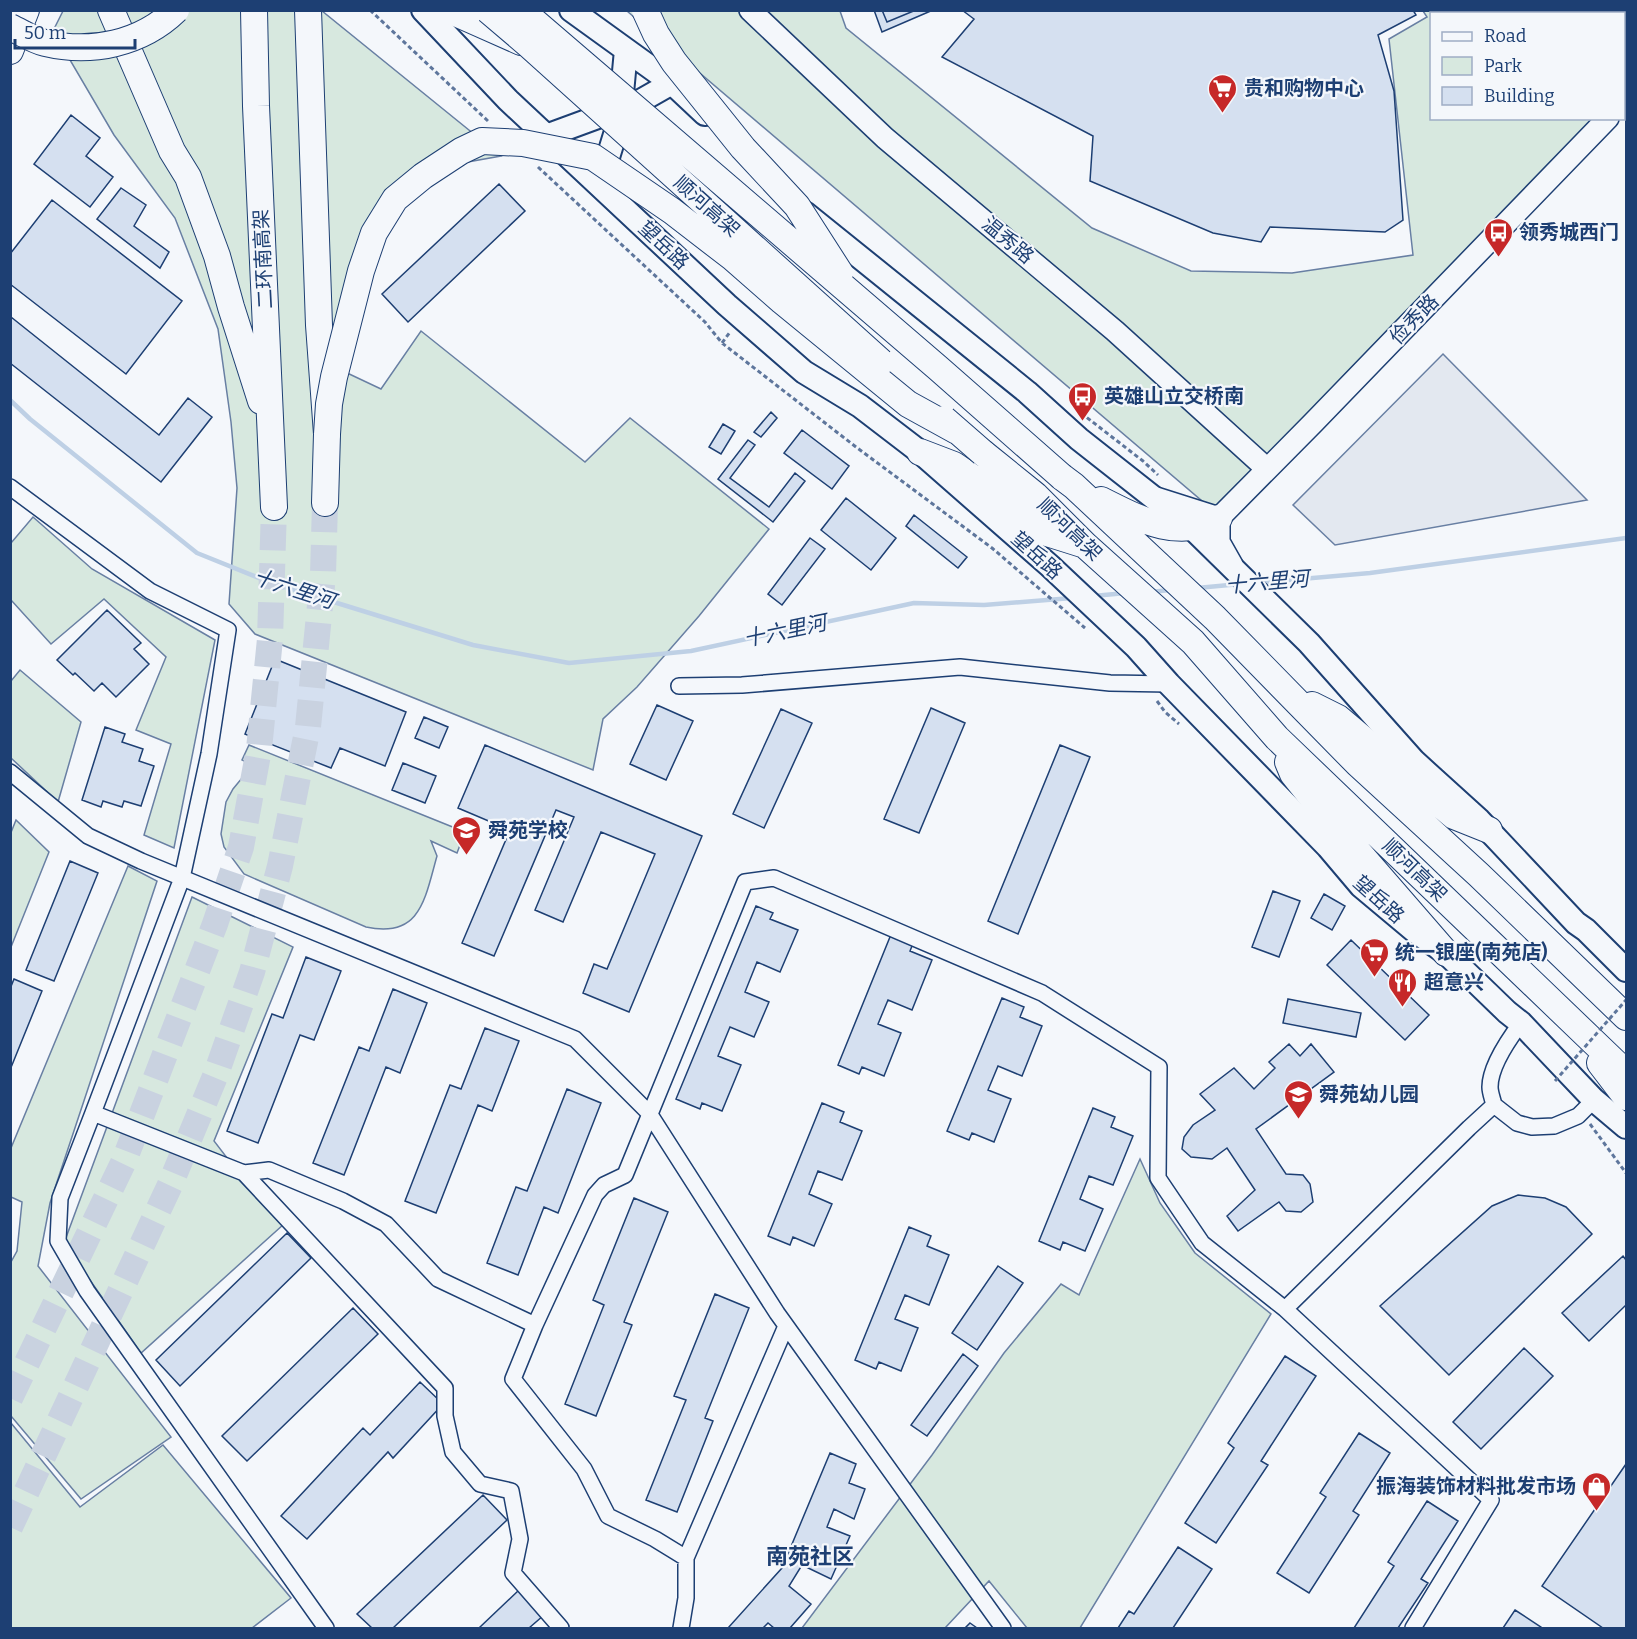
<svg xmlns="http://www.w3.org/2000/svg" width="1637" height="1639" viewBox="0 0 1637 1639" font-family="Bitter,'Noto Sans SC',serif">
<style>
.green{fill:#d7e8df;stroke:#687fa3;stroke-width:1.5}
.parking{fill:#e3e8f0;stroke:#687fa3;stroke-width:1.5}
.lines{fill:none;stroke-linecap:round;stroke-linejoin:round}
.stream{stroke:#bed0e5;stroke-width:4.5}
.building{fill:#d5e0f0;stroke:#1d3f73;stroke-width:1.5}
.highway-tunnel{stroke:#c9d2e0;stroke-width:26;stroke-dasharray:26 13;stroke-linecap:butt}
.street-casing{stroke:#1d3f73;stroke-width:18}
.secondary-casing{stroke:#1d3f73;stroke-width:24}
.primary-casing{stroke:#1d3f73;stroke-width:26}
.highway-casing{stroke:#1d3f73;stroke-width:28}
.path{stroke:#5e769c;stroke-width:3;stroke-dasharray:4.5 3;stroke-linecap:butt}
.street{stroke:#f4f7fb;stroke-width:15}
.secondary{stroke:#f4f7fb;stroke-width:21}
.primary{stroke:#f4f7fb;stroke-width:22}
.highway{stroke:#f4f7fb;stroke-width:26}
.highway-bridge-casing{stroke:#1d3f73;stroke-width:28;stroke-linecap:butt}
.path-bridge{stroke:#5e769c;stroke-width:3;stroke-dasharray:4.5 3;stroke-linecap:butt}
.highway-bridge{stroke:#f4f7fb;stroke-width:26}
.labels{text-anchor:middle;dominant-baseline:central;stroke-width:4.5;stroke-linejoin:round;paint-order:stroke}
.poi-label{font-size:20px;font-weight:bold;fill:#1d3f73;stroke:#f4f7fb;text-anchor:start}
.street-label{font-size:20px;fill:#1d3f73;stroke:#f4f7fb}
.water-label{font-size:21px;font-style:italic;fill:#1d3f73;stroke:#f4f7fb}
.quarter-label{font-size:22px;font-weight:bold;fill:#1d3f73;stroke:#f4f7fb}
</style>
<rect width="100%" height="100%" fill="#f4f7fb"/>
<!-- green -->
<path class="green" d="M 63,11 L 322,11 L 501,156 L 451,165 L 402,206 L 354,283 L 345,372 L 381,389 L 421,331 L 585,462 L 630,418 L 769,529 L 699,616 L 637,687 L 603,719 L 593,770 L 255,634 L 229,604 L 237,488 L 231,422 L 218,329 L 175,218 L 114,135 L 53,31 Z
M 627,11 L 840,11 L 846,28 L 1092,228 L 1191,271 L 1292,273 L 1413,255 L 1389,39 L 1427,17 L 1423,11 L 1626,11 L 1626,87 L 1624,90 L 1624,14 L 1432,14 L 1432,118 L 1595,119 L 1353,366 L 1215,512 Z
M 33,517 L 92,569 L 215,640 L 174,848 L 144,835 L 171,744 L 136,730 L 166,657 L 104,599 L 51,644 L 11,600 L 11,543 Z
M 20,670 L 81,722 L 58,802 L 11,758 L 11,681 Z
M 249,745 L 465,832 L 457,853 L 431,841 L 437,856 C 425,898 421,939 366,927 L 244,874 L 224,847 L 221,834 L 226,802 L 233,789 L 242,778 L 258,768 L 242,760 Z
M 16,820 L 49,852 L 11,947 L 10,835 Z
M 128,866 L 157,881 L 50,1203 L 38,1266 L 171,1437 L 81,1499 L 11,1416 L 11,1262 L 17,1251 L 22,1202 L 11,1197 L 11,1148 Z
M 192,897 L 293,947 L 214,1141 L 244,1180 L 284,1224 L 141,1353 L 64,1243 Z
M 1140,1159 L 1160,1203 L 1195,1253 L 1271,1314 L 1080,1628 L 1027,1628 L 989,1581 L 945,1628 L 802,1628 L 932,1455 L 1004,1353 L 1061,1284 L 1079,1295 Z
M 11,1423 L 80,1507 L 163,1445 L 291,1598 L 252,1628 L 11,1628 Z"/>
<!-- parking -->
<path class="parking" d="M 1443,354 L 1587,500 L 1335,545 L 1293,505 Z"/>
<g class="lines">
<!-- stream -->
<path class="stream" d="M 10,400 L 30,419 L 197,553 L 269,582 L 473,645 L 569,663 L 691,651 L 914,603 L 984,605 L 1072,598
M 1257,583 L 1370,573 L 1626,538
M 1197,588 L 1240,584
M 1149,592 L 1171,590
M 1093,596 L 1126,593"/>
</g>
<!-- building -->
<path class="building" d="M 874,10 L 933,10 L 882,32 Z
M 882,10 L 916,10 L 887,22 Z
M 962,10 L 1413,10 L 1416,15 L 1378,35 L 1394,91 L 1403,220 L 1385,232 L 1270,227 L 1261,242 L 1213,233 L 1090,181 L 1093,136 L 942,57 L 974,19 Z
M 71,115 L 100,138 L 86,156 L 113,177 L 90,207 L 34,164 Z
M 499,184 L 525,211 L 408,322 L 382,294 Z
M 121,188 L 146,205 L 134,226 L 169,252 L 160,268 L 97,219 Z
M 52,200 L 182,301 L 126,374 L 10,284 L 10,254 Z
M 11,317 L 159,435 L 188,398 L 212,417 L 161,482 L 10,363 Z
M 771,412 L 777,418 L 761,437 L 754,432 Z
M 723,424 L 735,431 L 721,454 L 709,447 Z
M 802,430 L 849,466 L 832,489 L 784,453 Z
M 748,440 L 755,445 L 730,478 L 769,507 L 795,473 L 805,481 L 773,522 L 718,479 Z
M 846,498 L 896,538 L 871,570 L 821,530 Z
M 914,515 L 967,557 L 958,568 L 906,526 Z
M 810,538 L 825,549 L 782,605 L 768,594 Z
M 107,610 L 141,643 L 134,649 L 149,664 L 116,697 L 102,683 L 94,691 L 75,673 L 73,675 L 57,660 Z
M 275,659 L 406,712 L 385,766 L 340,748 L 331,768 L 245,734 Z
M 657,705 L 693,721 L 666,780 L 630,764 Z
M 931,708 L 965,723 L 919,833 L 884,819 Z
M 781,709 L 812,723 L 764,828 L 733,814 Z
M 424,717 L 448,727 L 439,748 L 415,738 Z
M 105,727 L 125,734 L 122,742 L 143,749 L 139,761 L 154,766 L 141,806 L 124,801 L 122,807 L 103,801 L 101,807 L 82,800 Z
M 485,745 L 702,836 L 629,1012 L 583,993 L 594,964 L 607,969 L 655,854 L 601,832 L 563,922 L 535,910 L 574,817 L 556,810 L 494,956 L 462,943 L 510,830 L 458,808 Z
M 1060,745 L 1090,757 L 1018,934 L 988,921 Z
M 403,763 L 436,776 L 425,803 L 392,790 Z
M 70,861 L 98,873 L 54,981 L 26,970 Z
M 1273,891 L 1300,901 L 1279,957 L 1252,947 Z
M 1324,894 L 1345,906 L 1332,930 L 1311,918 Z
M 756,906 L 773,913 L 770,919 L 798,930 L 780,972 L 757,962 L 745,992 L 769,1002 L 754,1037 L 730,1027 L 718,1056 L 741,1065 L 722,1111 L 702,1103 L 700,1109 L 676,1099 Z
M 892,932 L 914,941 L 910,951 L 932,960 L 912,1010 L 888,1000 L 878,1024 L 901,1033 L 884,1076 L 862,1067 L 859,1074 L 838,1065 Z
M 1351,940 L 1429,1015 L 1405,1040 L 1327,965 Z
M 306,957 L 341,971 L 314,1040 L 300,1035 L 258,1143 L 227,1131 L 272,1014 L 283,1018 Z
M 14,979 L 42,991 L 10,1070 L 10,989 Z
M 393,989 L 427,1003 L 400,1073 L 386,1067 L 344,1175 L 313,1163 L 359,1047 L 369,1051 Z
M 1002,998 L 1024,1007 L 1020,1017 L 1042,1026 L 1022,1076 L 998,1066 L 988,1090 L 1011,1099 L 994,1142 L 972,1133 L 969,1140 L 947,1131 Z
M 1288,999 L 1361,1013 L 1356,1037 L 1283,1023 Z
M 485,1028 L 519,1041 L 492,1111 L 478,1105 L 436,1213 L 405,1201 L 450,1085 L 461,1089 Z
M 1289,1044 L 1300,1056 L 1311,1044 L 1334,1072 L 1256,1129 L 1286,1174 L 1303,1175 L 1310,1184 L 1313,1202 L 1301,1212 L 1286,1211 L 1279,1202 L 1238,1231 L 1227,1216 L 1255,1190 L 1227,1148 L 1212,1159 L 1191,1157 L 1182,1149 L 1184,1137 L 1193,1125 L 1215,1110 L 1200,1094 L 1234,1068 L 1254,1089 L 1275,1068 L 1269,1062 Z
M 567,1089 L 601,1103 L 558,1213 L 544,1207 L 518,1275 L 487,1263 L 516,1187 L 527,1191 Z
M 822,1103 L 844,1112 L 840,1122 L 862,1131 L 842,1180 L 818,1171 L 809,1194 L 832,1204 L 814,1246 L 793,1237 L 790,1245 L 768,1236 Z
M 1093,1108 L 1115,1117 L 1111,1127 L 1133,1136 L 1113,1185 L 1089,1176 L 1080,1199 L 1103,1209 L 1085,1251 L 1063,1242 L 1060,1250 L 1039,1241 Z
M 1518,1195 L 1545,1198 L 1566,1207 L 1592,1234 L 1449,1375 L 1380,1306 L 1492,1206 Z
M 634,1198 L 668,1212 L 624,1322 L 632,1325 L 596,1416 L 565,1404 L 604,1305 L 593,1300 Z
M 909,1227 L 931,1236 L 927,1246 L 949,1255 L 929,1305 L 905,1295 L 895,1319 L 918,1328 L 901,1371 L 879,1362 L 876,1369 L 855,1360 Z
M 287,1233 L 311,1258 L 180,1386 L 156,1360 Z
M 1623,1256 L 1626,1260 L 1626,1305 L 1589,1341 L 1562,1313 Z
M 998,1266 L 1023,1283 L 977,1350 L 952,1333 Z
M 715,1294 L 749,1308 L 705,1418 L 713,1421 L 677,1512 L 646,1500 L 686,1400 L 674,1396 Z
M 353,1308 L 378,1334 L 247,1461 L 222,1436 Z
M 1524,1348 L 1553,1376 L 1481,1449 L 1453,1422 Z
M 963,1354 L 978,1366 L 927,1436 L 911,1425 Z
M 1285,1356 L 1316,1376 L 1261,1461 L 1268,1465 L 1216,1543 L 1185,1523 L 1234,1448 L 1228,1443 Z
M 420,1382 L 443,1404 L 393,1458 L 388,1452 L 307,1539 L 281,1516 L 363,1428 L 370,1435 Z
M 1359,1433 L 1390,1453 L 1353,1511 L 1359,1515 L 1309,1593 L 1277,1573 L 1326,1497 L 1320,1493 Z
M 830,1453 L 856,1464 L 849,1483 L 865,1489 L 854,1519 L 834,1509 L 827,1527 L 850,1536 L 831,1579 L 802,1565 L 789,1586 L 811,1604 L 790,1628 L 774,1628 L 768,1623 L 763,1628 L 728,1628 L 782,1568 Z
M 1626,1464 L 1626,1628 L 1603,1628 L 1542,1586 Z
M 483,1495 L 507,1520 L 393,1628 L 372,1628 L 357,1614 Z
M 1427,1501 L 1458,1521 L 1421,1579 L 1428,1583 L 1398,1628 L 1354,1628 L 1394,1566 L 1388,1562 Z
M 1178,1547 L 1212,1569 L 1173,1628 L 1118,1628 L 1129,1611 L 1134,1614 Z
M 519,1590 L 544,1615 L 529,1628 L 479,1628 Z
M 1515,1610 L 1541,1627 L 1540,1628 L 1503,1628 Z
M 970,1623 L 977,1628 L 965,1628 Z"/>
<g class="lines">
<!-- highway-tunnel -->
<path class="highway-tunnel" d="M 10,1398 L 124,1161 L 215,924 L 241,847 L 259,749 L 270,639 L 274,507
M 10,1527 L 170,1185 L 216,1074 L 252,972 L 280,866 L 308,727 L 323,575 L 325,503"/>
<defs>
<path id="street" d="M 10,487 L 150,591 L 228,630 L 209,754 L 182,878 L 93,1113 L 244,1173 L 445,1388 L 445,1416 L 453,1452 L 480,1484 L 511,1491 L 520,1539 L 513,1573 L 561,1628
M 679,686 L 742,685 L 960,667 L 1110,683 L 1169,684
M 10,772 L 88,836 L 141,861 L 575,1039 L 649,1113 L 777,1313 L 1003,1628
M 1521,1023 C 1509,1039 1490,1066 1490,1087 C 1490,1093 1493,1100 1494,1105 L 1517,1123 L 1532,1127 L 1554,1126 L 1578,1116 L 1594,1100
M 93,1113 L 60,1198 L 58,1241 L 87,1291 L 326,1628
M 244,1173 L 269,1170 L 343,1201 L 386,1224 L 438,1279 L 535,1325 L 513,1379 L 584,1469 L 608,1516 L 655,1539 L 686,1558 L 686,1598 L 681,1628
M 535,1325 L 595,1195 L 604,1185 L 625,1175 L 745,882 L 774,878 L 1042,993 L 1159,1067 L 1158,1178 L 1202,1243 L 1285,1309
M 686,1558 L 786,1326
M 1413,1628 L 1491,1500 L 1285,1309 L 1469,1128 L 1494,1105"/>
<path id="secondary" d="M 750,10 L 885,138 L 1115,331 L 1267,469
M 1624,102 L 1626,99
M 1156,498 L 1219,518
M 1219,518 L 1313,423 L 1608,118
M 1219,518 L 1219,542 L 1232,565"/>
<path id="primary" d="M 423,10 L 508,100 L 727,305 L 804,372 L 860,406 L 920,452 L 1050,566 L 1136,647 L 1169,684 L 1328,847 L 1361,886 L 1416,932 L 1446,953 L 1507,1012 L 1521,1023 L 1594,1100 L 1626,1127
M 571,10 L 672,83 L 705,114
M 546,136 L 614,111 L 621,104 L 626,50
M 601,180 L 621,115 L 628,108 L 672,83
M 805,213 L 1027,392 L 1079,439 L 1192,528 L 1309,643 L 1414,761 L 1479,820 L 1576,923 L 1586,930 L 1626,970"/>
<path id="highway" d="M 111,10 L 172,151 L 188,177 L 217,256 L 231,307 L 261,401
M 254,10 L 256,106 L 274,507
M 308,10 L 319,325 L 327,434 L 325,503
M 449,10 L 521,42
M 10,51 L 26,10
M 920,452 L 954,465 L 1012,505 L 1044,532 L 1082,544
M 983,453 L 1035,495 L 1085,545 L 1193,642 L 1277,738 L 1626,1073
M 1062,477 L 1074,486 L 1215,618 L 1358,764 L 1479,875 L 1626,1017
M 1101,500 C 1139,519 1178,541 1219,518
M 1312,705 L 1338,718 L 1454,816 L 1489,830
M 1288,762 L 1293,774 L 1321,809 L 1446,953
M 1600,1063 L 1626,1097"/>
</defs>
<!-- street casing -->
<use href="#street" class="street-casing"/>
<!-- secondary casing -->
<use href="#secondary" class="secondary-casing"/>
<!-- primary casing -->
<use href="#primary" class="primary-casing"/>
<!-- highway casing -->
<use href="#highway" class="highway-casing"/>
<!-- path -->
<path class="path" d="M 370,10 L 489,122
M 538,167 L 705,322 L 722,343 L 856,447 L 992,548 L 1085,628
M 722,343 L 730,332
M 1081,413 L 1143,461 L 1158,475
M 1157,701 L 1165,712 L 1179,724
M 1590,1124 L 1626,1173"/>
<!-- street -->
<use href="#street" class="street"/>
<!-- secondary -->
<use href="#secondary" class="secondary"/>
<!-- primary -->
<use href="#primary" class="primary"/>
<!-- highway -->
<use href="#highway" class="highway"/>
<defs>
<path id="highway-bridge" d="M 488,10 L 529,45 L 881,362
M 521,10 L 938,368 L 1062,477
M 645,10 L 656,34 L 674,62 L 743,148 L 797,206 L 840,273
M 10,27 C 21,32 33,40 45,43 C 91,54 141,44 176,10
M 944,419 L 983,453
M 327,434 L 329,404 L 334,377 L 361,271 L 374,233 L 395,199 L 423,176 L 461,151 L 482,141 L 523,143 L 593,157 L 672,211 L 733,258 L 782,301 L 908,404 L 957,431"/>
</defs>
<!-- highway-bridge casing -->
<use href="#highway-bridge" class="highway-bridge-casing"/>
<!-- path-bridge -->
<path class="path-bridge" d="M 1555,1081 L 1626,1000"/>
<!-- highway-bridge -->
<use href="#highway-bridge" class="highway-bridge"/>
</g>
<!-- icons -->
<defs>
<symbol id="supermarket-pin" viewBox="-11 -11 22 30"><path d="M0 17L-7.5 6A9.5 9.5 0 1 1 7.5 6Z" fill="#c62828" stroke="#f4f7fb"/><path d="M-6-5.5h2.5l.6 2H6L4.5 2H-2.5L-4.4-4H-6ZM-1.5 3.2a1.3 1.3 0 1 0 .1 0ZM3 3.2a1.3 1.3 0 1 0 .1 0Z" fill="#fff"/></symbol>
<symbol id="bus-pin" viewBox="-11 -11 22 30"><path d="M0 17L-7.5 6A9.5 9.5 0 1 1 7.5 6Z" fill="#c62828" stroke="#f4f7fb"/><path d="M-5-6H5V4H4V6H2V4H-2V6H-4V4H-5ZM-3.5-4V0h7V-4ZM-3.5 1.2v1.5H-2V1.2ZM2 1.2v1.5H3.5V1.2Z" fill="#fff"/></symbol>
<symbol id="school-pin" viewBox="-11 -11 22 30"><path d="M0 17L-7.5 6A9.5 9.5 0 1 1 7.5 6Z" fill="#c62828" stroke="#f4f7fb"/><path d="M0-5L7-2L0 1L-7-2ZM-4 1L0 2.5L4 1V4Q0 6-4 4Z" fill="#fff"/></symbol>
<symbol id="restaurant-pin" viewBox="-11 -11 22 30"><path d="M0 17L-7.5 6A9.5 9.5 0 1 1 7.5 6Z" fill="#c62828" stroke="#f4f7fb"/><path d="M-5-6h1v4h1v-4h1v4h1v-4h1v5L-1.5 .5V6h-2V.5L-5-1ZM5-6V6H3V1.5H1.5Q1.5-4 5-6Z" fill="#fff"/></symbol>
<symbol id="shop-pin" viewBox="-11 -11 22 30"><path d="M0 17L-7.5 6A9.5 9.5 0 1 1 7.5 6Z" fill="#c62828" stroke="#f4f7fb"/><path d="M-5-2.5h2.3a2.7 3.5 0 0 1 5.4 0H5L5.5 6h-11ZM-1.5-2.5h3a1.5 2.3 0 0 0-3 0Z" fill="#fff"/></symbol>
</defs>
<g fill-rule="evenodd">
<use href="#supermarket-pin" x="1206" y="72" width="33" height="45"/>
<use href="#bus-pin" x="1482" y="216" width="33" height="45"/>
<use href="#bus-pin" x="1066" y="380" width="33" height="45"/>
<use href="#school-pin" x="450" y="814" width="33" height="45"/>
<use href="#supermarket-pin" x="1358" y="936" width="33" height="45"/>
<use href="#restaurant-pin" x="1386" y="966" width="33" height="45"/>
<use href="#school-pin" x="1282" y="1078" width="33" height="45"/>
<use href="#shop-pin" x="1580" y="1470" width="33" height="45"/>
</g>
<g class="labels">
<!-- poi labels -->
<g class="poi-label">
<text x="1244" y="88">贵和购物中心</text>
<text x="1519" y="232">领秀城西门</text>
<text x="1104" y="396">英雄山立交桥南</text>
<text x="488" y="830">舜苑学校</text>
<text x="1395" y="952">统一银座(南苑店)</text>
<text x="1424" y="982">超意兴</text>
<text x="1319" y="1094">舜苑幼儿园</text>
<text x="1576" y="1486" text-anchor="end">振海装饰材料批发市场</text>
</g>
<!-- street labels -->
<g class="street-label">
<text transform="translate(707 206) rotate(42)">顺河高架</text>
<text transform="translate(1008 240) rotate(40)">温秀路</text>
<text transform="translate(664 245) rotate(43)">望岳路</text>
<text transform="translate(263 259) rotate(-93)">二环南高架</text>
<text transform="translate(1414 319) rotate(-46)">俭秀路</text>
<text transform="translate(1070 529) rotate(44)">顺河高架</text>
<text transform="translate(1037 555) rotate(42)">望岳路</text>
<text transform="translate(1415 870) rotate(44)">顺河高架</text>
<text transform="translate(1379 899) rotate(42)">望岳路</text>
</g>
<!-- water labels -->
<g class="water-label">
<text transform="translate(1267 582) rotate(-5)">十六里河</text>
<text transform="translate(294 589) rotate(18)">十六里河</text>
<text transform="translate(785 631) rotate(-12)">十六里河</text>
</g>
<!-- quarter labels -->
<g class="quarter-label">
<text x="810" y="1556">南苑社区</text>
</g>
</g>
<!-- border -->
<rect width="1637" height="1639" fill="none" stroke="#1d3f73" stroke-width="24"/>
<!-- legend -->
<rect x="1430" y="12" width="195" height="108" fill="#f4f7fb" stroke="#9eadc5" stroke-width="1.5"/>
<rect x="1442" y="32" width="30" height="9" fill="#f4f7fb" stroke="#9eadc5" stroke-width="1.5"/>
<text x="1484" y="42" font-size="18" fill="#1d3f73">Road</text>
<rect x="1442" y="57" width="30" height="18" fill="#d7e8df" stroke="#9eadc5" stroke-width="1.5"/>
<text x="1484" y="72" font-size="18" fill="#1d3f73">Park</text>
<rect x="1442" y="87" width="30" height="18" fill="#d5e0f0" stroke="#9eadc5" stroke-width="1.5"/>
<text x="1484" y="102" font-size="18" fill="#1d3f73">Building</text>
<!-- scale -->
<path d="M15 39v9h120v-9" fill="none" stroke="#1d3f73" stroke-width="3"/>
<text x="24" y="39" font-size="18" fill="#1d3f73" stroke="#f4f7fb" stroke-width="4.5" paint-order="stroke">50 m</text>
</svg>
